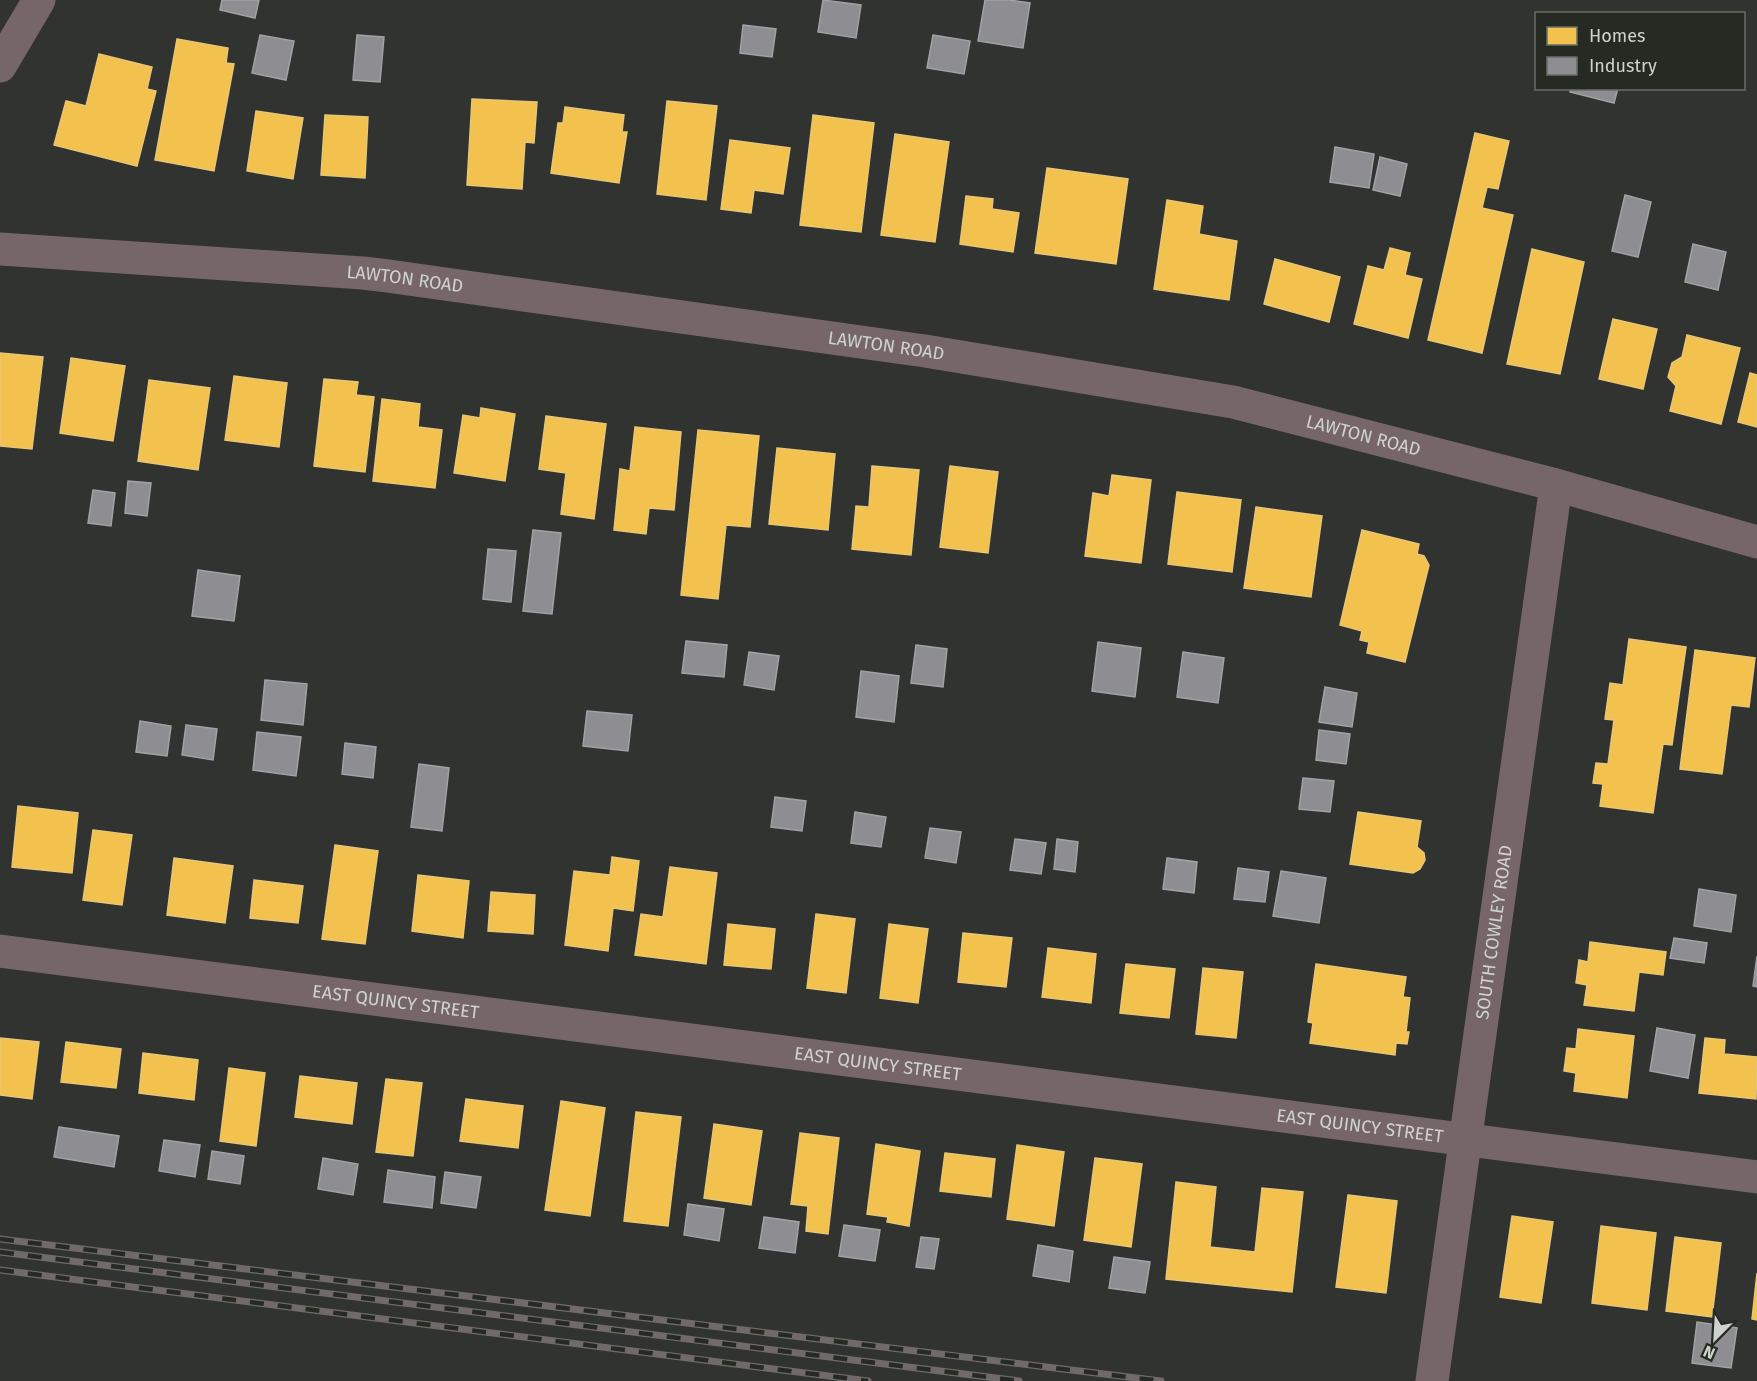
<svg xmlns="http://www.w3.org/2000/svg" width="1757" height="1381" viewBox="0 0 1757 1381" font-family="'Fira Sans',sans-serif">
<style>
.homes{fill:#f2c14e;stroke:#e8c674;stroke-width:1.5}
.industry{fill:#8d8d92;stroke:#a1a2a4;stroke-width:1.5}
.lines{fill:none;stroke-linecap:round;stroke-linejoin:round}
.minor{stroke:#776668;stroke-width:33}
.rail-casing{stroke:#716a6a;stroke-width:7}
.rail{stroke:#252b23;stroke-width:4.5;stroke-dasharray:14;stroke-linecap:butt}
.labels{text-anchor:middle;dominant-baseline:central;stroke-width:6;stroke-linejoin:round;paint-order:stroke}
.street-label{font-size:18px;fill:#cfd3ce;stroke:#252b23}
</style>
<rect width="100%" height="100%" fill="#30332f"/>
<!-- homes -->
<path class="homes" d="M 177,39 L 228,48 L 226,63 L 234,64 L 214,171 L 155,160 Z
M 99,54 L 152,67 L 147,89 L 156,91 L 137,166 L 54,145 L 66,101 L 86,106 Z
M 472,99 L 537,102 L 534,143 L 525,142 L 522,189 L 467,185 Z
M 667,101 L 717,106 L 706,200 L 657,194 Z
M 565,107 L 624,115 L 622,132 L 627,132 L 619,183 L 551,173 L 558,123 L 563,123 Z
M 256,111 L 303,118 L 293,179 L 247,171 Z
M 325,115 L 368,117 L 365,178 L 321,175 Z
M 813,115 L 874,123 L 861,232 L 800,225 Z
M 1475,133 L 1509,141 L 1498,189 L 1487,187 L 1482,208 L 1513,215 L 1482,353 L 1428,340 Z
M 895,134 L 949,142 L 935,242 L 881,235 Z
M 730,140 L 790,148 L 783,194 L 754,190 L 751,213 L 721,209 Z
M 1047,168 L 1128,179 L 1116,264 L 1035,253 Z
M 966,196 L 993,199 L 992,209 L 1019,213 L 1013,252 L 960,244 Z
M 1167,200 L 1203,206 L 1199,234 L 1237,241 L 1229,300 L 1154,289 Z
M 1390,248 L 1410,253 L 1405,275 L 1422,279 L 1408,338 L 1354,324 L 1368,266 L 1384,270 Z
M 1532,249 L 1584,262 L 1560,374 L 1507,364 Z
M 1275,259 L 1340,277 L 1329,322 L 1264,304 Z
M 1613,319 L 1657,329 L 1643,389 L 1599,379 Z
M 1687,335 L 1740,348 L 1721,424 L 1670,411 L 1676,386 L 1668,377 L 1672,363 L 1682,357 Z
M 0,353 L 43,357 L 32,449 L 0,446 Z
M 71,358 L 125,366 L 113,441 L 60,433 Z
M 1750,373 L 1757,375 L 1757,427 L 1738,422 Z
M 234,376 L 287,383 L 279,447 L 225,440 Z
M 324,379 L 358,382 L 356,395 L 374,397 L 365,472 L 314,466 Z
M 149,380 L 210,388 L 198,470 L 138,461 Z
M 382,399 L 420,404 L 418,427 L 442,430 L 435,488 L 373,481 Z
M 481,408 L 515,414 L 505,481 L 454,473 L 463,415 L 480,418 Z
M 546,416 L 606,424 L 594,519 L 561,514 L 566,473 L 539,469 Z
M 635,427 L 681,432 L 674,510 L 649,508 L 646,534 L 614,530 L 620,469 L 630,471 Z
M 698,430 L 759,436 L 750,527 L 726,525 L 718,599 L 681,595 Z
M 777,448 L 835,454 L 828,530 L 769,524 Z
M 872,466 L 919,470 L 911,555 L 852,549 L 856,506 L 869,507 Z
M 950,466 L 998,472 L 988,553 L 940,547 Z
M 1112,475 L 1151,480 L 1141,563 L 1085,556 L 1093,493 L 1109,496 Z
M 1177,492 L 1241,500 L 1232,572 L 1168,564 Z
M 1256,507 L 1322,516 L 1311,597 L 1244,588 Z
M 1362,530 L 1419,544 L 1417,554 L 1424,556 L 1429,565 L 1405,662 L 1367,653 L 1369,642 L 1360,640 L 1362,631 L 1340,625 Z
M 1629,639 L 1686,647 L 1672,745 L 1663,744 L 1653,813 L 1600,806 L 1603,784 L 1593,783 L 1596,763 L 1608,764 L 1614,720 L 1605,719 L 1610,683 L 1623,685 Z
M 1695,650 L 1755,658 L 1749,707 L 1731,705 L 1722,774 L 1680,769 Z
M 18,806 L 78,813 L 72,873 L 12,867 Z
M 1358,812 L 1421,821 L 1417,847 L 1424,853 L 1425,860 L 1420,869 L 1413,873 L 1350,864 Z
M 93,830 L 132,835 L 122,905 L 83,900 Z
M 335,845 L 378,851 L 365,944 L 322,939 Z
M 612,857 L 639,861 L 633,911 L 613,908 L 608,951 L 565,945 L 574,871 L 610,875 Z
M 174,858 L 233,866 L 225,923 L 167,915 Z
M 670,867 L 717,873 L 706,964 L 635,955 L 641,914 L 663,917 Z
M 418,875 L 469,881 L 463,938 L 412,931 Z
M 254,880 L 303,886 L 298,923 L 250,918 Z
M 491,892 L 535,895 L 533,934 L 488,931 Z
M 816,914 L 855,919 L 846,993 L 807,988 Z
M 728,924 L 775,929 L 771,969 L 724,965 Z
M 889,924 L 928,929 L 918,1003 L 880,998 Z
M 963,933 L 1012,938 L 1006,987 L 958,982 Z
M 1590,942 L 1666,952 L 1663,975 L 1639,972 L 1634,1011 L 1584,1005 L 1587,985 L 1576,983 L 1579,960 L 1588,962 Z
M 1048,948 L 1096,954 L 1091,1003 L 1042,997 Z
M 1126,964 L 1175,969 L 1169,1018 L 1120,1013 Z
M 1316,964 L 1406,977 L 1403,997 L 1410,998 L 1406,1032 L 1409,1032 L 1407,1044 L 1396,1043 L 1395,1055 L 1310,1043 L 1313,1023 L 1308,1022 Z
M 1203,968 L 1243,972 L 1236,1038 L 1196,1034 Z
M 1578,1029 L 1634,1036 L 1627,1098 L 1574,1091 L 1576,1073 L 1564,1071 L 1567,1048 L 1576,1049 Z
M 0,1038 L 39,1042 L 32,1099 L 0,1095 Z
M 1705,1038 L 1725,1040 L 1724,1054 L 1757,1057 L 1756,1099 L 1699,1093 Z
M 66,1042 L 121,1049 L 116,1088 L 61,1082 Z
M 143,1053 L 198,1060 L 194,1100 L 139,1093 Z
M 229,1068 L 265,1073 L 256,1146 L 220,1141 Z
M 300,1076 L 357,1083 L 352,1124 L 295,1117 Z
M 386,1079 L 422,1083 L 413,1156 L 376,1152 Z
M 466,1099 L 523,1106 L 518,1148 L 460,1141 Z
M 561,1101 L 605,1108 L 590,1216 L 545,1210 Z
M 636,1112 L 681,1117 L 668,1226 L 624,1221 Z
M 714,1124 L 762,1131 L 751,1205 L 704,1198 Z
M 800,1133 L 839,1138 L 828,1234 L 806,1231 L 808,1206 L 791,1204 Z
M 876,1144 L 920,1151 L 909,1226 L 887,1222 L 888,1217 L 867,1214 Z
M 1017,1145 L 1064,1152 L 1054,1226 L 1007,1219 Z
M 945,1153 L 995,1159 L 991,1197 L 940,1191 Z
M 1095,1158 L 1142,1164 L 1131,1247 L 1084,1240 Z
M 1176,1182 L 1216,1187 L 1210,1247 L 1255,1252 L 1262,1188 L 1303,1192 L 1292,1292 L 1166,1279 Z
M 1348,1195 L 1397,1201 L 1386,1293 L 1336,1287 Z
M 1512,1216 L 1553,1222 L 1541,1303 L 1500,1297 Z
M 1601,1226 L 1656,1233 L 1647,1310 L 1592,1303 Z
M 1675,1237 L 1721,1243 L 1712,1317 L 1666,1311 Z
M 1757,1273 L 1757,1320 L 1752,1319 Z"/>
<!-- industry -->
<path class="industry" d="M 222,0 L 259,0 L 255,18 L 220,10 Z
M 823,0 L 861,5 L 856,38 L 818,32 Z
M 985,0 L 1009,0 L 1030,3 L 1023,48 L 978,41 Z
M 743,25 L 776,29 L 772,57 L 740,53 Z
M 260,35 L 294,41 L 286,80 L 252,73 Z
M 357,35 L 384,37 L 380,82 L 353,80 Z
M 933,35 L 970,41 L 964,74 L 927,68 Z
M 1571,88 L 1618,88 L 1614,103 L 1570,92 Z
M 1335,147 L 1374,154 L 1369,188 L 1330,182 Z
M 1380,157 L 1407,164 L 1400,196 L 1373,190 Z
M 1625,195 L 1651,202 L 1638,257 L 1612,251 Z
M 1693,244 L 1726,252 L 1718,290 L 1685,282 Z
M 128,481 L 151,483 L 147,516 L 125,513 Z
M 93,490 L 115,493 L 111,526 L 88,523 Z
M 533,530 L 561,533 L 552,614 L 523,611 Z
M 488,549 L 516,551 L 511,602 L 483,599 Z
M 198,570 L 240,576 L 234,621 L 192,616 Z
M 686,641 L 727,645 L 724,677 L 682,673 Z
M 1098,642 L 1141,648 L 1135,697 L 1092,691 Z
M 916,645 L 947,649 L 943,687 L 911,683 Z
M 749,652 L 779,656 L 774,690 L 744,685 Z
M 1183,652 L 1224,658 L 1218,703 L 1177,697 Z
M 861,671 L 899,676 L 894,722 L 856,717 Z
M 265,680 L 307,684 L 303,725 L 261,720 Z
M 1325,687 L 1357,693 L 1352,727 L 1319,722 Z
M 587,711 L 632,715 L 628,751 L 583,746 Z
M 140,721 L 171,726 L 167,756 L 136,752 Z
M 186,725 L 217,729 L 213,760 L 182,755 Z
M 1319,730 L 1350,734 L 1346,764 L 1316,760 Z
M 257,732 L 301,737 L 296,776 L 253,770 Z
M 345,743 L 376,747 L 373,778 L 342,774 Z
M 419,764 L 449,768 L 442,831 L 411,827 Z
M 1303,778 L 1334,781 L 1330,812 L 1299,809 Z
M 775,797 L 806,801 L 802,831 L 771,827 Z
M 855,812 L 886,817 L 881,847 L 851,843 Z
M 930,828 L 961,832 L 956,863 L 925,858 Z
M 1015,839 L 1046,843 L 1041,874 L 1010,870 Z
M 1057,839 L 1078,842 L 1075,872 L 1054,869 Z
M 1167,858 L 1197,862 L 1194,893 L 1163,889 Z
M 1238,868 L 1269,872 L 1265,902 L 1234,899 Z
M 1281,871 L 1326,878 L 1319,923 L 1273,916 Z
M 1699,889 L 1736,895 L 1731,932 L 1694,926 Z
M 1674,938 L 1707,943 L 1704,963 L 1670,958 Z
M 1757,956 L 1757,987 L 1753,986 Z
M 1657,1028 L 1695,1035 L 1688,1078 L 1650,1071 Z
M 59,1127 L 119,1136 L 114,1167 L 54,1157 Z
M 164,1140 L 200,1145 L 195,1177 L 159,1171 Z
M 212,1151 L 244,1156 L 240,1184 L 208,1179 Z
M 323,1158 L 358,1164 L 353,1195 L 318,1189 Z
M 388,1170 L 435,1177 L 432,1208 L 384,1202 Z
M 445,1172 L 481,1177 L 476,1208 L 441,1203 Z
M 688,1204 L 724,1209 L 719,1241 L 684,1235 Z
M 764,1217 L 799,1222 L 795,1253 L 759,1248 Z
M 844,1225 L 880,1230 L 875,1261 L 839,1256 Z
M 921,1237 L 939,1239 L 934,1269 L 916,1267 Z
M 1038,1245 L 1073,1251 L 1069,1282 L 1033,1276 Z
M 1114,1257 L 1150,1262 L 1145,1293 L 1109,1288 Z
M 1697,1322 L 1737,1328 L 1731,1368 L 1692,1363 Z"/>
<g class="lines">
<!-- minor -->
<g class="minor">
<path d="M 0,66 L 39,0"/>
<path id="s1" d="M 0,249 L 363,273 L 388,276 L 925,351 L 1233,402 L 1556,485 L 1757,542"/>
<path id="s2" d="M 0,951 L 1757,1177"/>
<path id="s3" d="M 1432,1381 L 1556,485"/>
</g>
<defs>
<path id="rail" d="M 0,1239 L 1161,1381
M 0,1252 L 1019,1381
M 0,1270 L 868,1381"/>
</defs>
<!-- rail casing -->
<use href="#rail" class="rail-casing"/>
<!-- rail -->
<use href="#rail" class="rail"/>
</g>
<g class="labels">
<!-- street labels -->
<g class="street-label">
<text stroke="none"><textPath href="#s1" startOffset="406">LAWTON ROAD</textPath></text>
<text stroke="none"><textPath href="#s1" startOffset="892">LAWTON ROAD</textPath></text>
<text stroke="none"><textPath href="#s1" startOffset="1378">LAWTON ROAD</textPath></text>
<text stroke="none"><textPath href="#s3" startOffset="453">SOUTH COWLEY ROAD</textPath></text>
<text stroke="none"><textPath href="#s2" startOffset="399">EAST QUINCY STREET</textPath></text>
<text stroke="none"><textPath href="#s2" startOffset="885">EAST QUINCY STREET</textPath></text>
<text stroke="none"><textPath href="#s2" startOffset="1371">EAST QUINCY STREET</textPath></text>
</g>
</g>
<!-- legend -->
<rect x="1535" y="12" width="210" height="78" fill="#252b23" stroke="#696e67" stroke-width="1.5"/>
<rect x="1547" y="27" width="30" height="18" fill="#f2c14e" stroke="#696e67" stroke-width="1.5"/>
<text x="1589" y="42" font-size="18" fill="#cfd3ce">Homes</text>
<rect x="1547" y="57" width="30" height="18" fill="#8d8d92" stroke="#696e67" stroke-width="1.5"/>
<text x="1589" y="72" font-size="18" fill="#cfd3ce">Industry</text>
<!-- north arrow -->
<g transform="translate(1715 1339) rotate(204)" stroke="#252b23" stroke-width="4.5" paint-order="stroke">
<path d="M0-4.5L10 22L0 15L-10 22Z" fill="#cfd3ce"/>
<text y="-9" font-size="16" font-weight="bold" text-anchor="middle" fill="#cfd3ce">N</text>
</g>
</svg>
